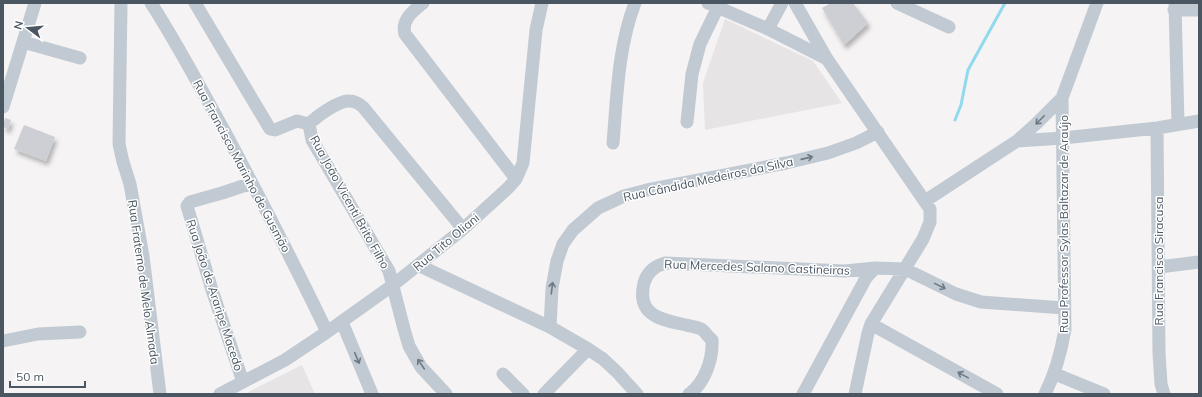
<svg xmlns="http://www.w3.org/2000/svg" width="1202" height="397" viewBox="0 0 1202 397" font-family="Mulish,sans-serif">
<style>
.education{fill:#e6e4e5}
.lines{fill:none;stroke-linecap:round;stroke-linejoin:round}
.stream{stroke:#90daee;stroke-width:3}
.building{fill:#cdcfd5;filter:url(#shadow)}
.minor{stroke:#c1cad2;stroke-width:13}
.oneway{stroke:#6e7983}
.labels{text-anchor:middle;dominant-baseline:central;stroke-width:3;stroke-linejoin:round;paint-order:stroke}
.street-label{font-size:12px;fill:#4a5661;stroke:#fff}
</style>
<defs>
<filter id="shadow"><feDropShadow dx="2.5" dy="4.5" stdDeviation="2" flood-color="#0004"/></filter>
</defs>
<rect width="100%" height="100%" fill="#f5f3f3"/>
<!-- education -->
<path class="education" d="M 725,19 L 813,61 L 842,103 L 705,130 L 703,83 Z
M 302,365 L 315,394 L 244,394 Z"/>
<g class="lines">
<!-- stream -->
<path class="stream" d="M 955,120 L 961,105 L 968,70 L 1005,3"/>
</g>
<!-- building -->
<path class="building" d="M 831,3 L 853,3 L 868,23 L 844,45 L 822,8 Z
M 5,118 L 11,120 L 8,129 L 3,127 Z
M 24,125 L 55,137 L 46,161 L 14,149 Z"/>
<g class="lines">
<!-- minor -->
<path class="minor" d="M 121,3 L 119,144 L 123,162 L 130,184 L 143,256 L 160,394
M 151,3 C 178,45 201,89 225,132 C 260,198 295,265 327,332
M 195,3 L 270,129 L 275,130 L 297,121 L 309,124
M 423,3 C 413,11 401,20 405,34 L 516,179
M 708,3 L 768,29 L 827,59
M 795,3 L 827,59 L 930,209 L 930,222 L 923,239 L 871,324 L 868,333 L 855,394
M 897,3 L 949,27
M 1175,3 L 1178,124
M 1174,10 L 1199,10
M 768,29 L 782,3
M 23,42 L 80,58
M 3,107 L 35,3
M 687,122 L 692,74 L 700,44 L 718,7
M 1157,128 L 1159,353 L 1161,384 L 1164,394
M 1017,141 L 1063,138 L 1157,128 L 1199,121
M 613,143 C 617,96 618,47 635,3
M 925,201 L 1017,141 L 1037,123 L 1062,98 L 1097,3
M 418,265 L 550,327 L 588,349 L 603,359 L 617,372 L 637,394
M 1159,267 L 1199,262
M 342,322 L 372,394
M 871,324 L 997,394
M 550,327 L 552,288 L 557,261 L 563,244 L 573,230 L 598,208 L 624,196 L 647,190 L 786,163 L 828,153 L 856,143 L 878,132
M 3,341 L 38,334 L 80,332
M 503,374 L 523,394
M 1055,374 L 1104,394
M 243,382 L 212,290 L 187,206 L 190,202 L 222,193 L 252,183
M 220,394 L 285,360 L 327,332 L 393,285 L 463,229 L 509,187 L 516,179 L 523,163 L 536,30 L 542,3
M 446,394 L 421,367 L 409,346 L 404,329 L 389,271 L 312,140 L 309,124 C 316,117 339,100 349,101 C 354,101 360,104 363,107 L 463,229
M 544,394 L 588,349
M 689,394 C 705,383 713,359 712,340 C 708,337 705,331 701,329 C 697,327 690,326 686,325 C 661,320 636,315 644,283 C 647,272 655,266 665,263 L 845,271 L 875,268 L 905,269 L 956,294 L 981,302 L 1064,308
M 803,394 L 866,278 L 875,268
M 1045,394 C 1056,372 1061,353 1065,329 L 1062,98"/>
</g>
<!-- one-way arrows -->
<defs><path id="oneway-shaft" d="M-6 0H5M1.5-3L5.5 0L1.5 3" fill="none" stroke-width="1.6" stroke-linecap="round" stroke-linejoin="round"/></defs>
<g class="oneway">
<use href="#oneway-shaft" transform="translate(1040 120) rotate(135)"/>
<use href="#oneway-shaft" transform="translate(807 158) rotate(-13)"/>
<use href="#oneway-shaft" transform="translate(940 286) rotate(26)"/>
<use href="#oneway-shaft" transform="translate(552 288) rotate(-83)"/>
<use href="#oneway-shaft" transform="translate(357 358) rotate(67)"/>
<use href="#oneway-shaft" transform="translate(421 364) rotate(-124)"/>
<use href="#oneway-shaft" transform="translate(963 375) rotate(-151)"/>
</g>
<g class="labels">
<!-- street labels -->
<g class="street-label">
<text transform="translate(242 166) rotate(62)">Rua Francisco Marinho de Gusmão</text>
<text transform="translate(708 179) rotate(-12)">Rua Cândida Medeiros da Silva</text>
<text transform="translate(350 202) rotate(61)">Rua João Vicenti Brito Filho</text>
<text transform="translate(1063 224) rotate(-90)">Rua Professor Sylas Baltazar de Araújo</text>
<text transform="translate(446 242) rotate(-40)">Rua Tito Oliani</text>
<text transform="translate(1158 261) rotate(-90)">Rua Francisco Siracusa</text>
<text transform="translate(757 267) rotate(2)">Rua Mercedes Salano Castineiras</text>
<text transform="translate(144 282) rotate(82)">Rua Fraterno de Melo Almada</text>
<text transform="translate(215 295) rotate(72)">Rua João de Araripe Macedo</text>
</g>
</g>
<!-- border -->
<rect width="1202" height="397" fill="none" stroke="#4a5661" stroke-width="8"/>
<!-- north arrow -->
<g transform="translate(28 28) rotate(286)" stroke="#ffffff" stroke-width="3" paint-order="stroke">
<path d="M0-3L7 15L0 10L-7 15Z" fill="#4a5661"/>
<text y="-6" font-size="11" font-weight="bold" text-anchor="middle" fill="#4a5661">N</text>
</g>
<!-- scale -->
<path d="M10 381v6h75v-6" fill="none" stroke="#4a5661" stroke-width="2"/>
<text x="16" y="381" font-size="12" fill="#4a5661" stroke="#ffffff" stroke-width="3" paint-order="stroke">50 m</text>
</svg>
